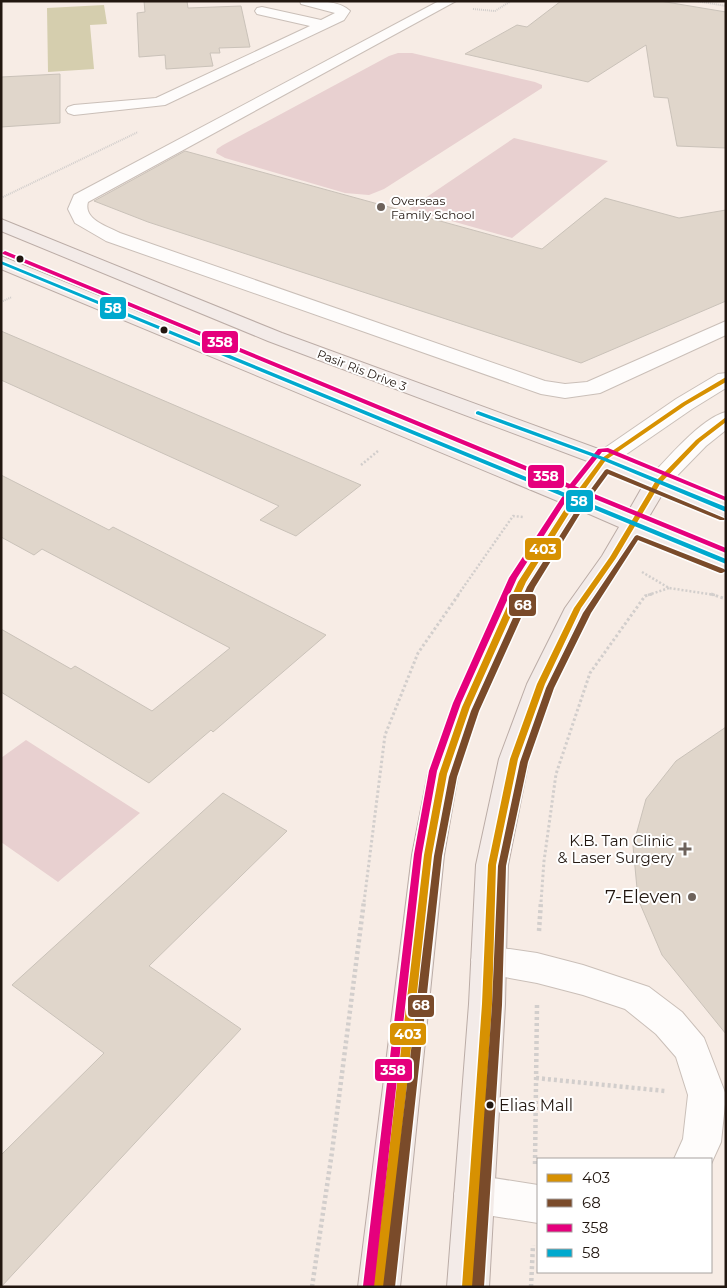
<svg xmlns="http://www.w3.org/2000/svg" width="727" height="1288" viewBox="0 0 727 1288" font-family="Montserrat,sans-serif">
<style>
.green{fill:#e8d0d0}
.water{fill:#d5ceae}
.building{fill:#e0d6cb;stroke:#cac2b9}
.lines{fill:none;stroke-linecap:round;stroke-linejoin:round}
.minor-casing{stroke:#cabfb8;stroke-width:2}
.major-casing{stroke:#bbaca6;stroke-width:2}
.path-far3{stroke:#d2cecc;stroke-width:2;stroke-dasharray:1 1;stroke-linecap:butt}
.path-far2{stroke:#d2cecc;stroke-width:2.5;stroke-dasharray:2 2;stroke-linecap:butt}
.path-far1{stroke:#d2cecc;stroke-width:3;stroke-dasharray:2.5 2.5;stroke-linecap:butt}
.path{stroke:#d2cecc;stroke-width:4.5;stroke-dasharray:3 3;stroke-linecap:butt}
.minor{fill:#fefcfb;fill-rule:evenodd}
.major{fill:#f3ebe8;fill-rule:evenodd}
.bus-1-casing{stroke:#fff;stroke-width:3}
.bus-2-casing{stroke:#fff;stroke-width:3}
.bus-3-casing{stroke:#fff;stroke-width:3}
.bus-4-casing{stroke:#fff;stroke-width:3}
.bus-1{fill:#d79102;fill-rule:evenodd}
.bus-2{fill:#7a4b2a;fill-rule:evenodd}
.bus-3{fill:#e5007d;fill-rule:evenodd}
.bus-4{fill:#00a9ce;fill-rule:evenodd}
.poi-dot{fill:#6d625b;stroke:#fff;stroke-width:2}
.bus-dot{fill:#221710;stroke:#fff;stroke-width:2}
.labels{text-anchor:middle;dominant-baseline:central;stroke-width:4;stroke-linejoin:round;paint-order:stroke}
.far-poi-label{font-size:12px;fill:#221710;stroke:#fff;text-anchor:start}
.far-street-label{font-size:12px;fill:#221710;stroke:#fff}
.poi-label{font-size:15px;fill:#221710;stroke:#fff;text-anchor:end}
.near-bus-label{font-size:16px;fill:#221710;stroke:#fff;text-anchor:start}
.near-poi-label{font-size:18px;fill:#221710;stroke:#fff;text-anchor:end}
.line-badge{stroke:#fff;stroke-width:2}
.badge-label{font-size:14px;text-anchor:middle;font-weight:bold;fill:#fff}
</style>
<rect width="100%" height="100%" fill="#f7ece5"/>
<!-- green -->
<path class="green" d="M 398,53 L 412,53 L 535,82 L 542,85 L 542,88 L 384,189 L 369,195 L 345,193 L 225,158 L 216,153 L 217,149 L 223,145 L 389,56 Z
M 514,138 L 608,161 L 512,238 L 409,209 Z
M 26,740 L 140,813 L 58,882 L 1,842 L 1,758 Z"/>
<!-- water -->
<path class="water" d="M 104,5 L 107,24 L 90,25 L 94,69 L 48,72 L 47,8 Z"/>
<!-- building -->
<path class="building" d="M 144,1 L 187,1 L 188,8 L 241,6 L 250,47 L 219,48 L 220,53 L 210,53 L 213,66 L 166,69 L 165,55 L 139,57 L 137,13 L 145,12 Z
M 561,1 L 660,1 L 726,12 L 726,148 L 677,146 L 668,98 L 654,97 L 646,45 L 588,82 L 465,54 L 517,25 L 527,27 Z
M 60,74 L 60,123 L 1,127 L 1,77 Z
M 185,151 L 542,249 L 605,198 L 679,218 L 726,210 L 726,301 L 581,363 L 148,222 L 94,201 Z
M 1,331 L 361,485 L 296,536 L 260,520 L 279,506 L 1,380 Z
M 1,475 L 109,530 L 113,527 L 326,635 L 213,732 L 211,730 L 149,783 L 1,692 L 1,629 L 71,669 L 75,666 L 152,711 L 230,648 L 42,549 L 34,555 L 1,537 Z
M 726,727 L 726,1034 L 662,955 L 638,899 L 633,846 L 646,799 L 676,761 Z
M 223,793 L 287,831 L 149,966 L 241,1029 L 1,1287 L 1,1155 L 104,1053 L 12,985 Z"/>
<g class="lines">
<defs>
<path id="minor" d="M 300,1 C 314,1 340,0 350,11 L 344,20 L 165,105 L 74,115 L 68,113 L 66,110 L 68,107 L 74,105 L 156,98 L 310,26 L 257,14 L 255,11 L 257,8 L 262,7 L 321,20 L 335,13 L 301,4 Z
M 439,1 L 456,1 L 88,202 C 83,219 106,226 120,233 L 545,381 L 565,384 L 587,382 L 726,321 L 726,335 L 600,393 L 565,398 L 541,394 L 106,241 L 75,223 L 68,209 L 74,195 Z
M 726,373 L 726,388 L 692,409 L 612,464 L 604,466 L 596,464 L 592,459 L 596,454 L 676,399 L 718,374 Z
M 726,412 L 726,430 L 706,446 L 665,488 L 657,490 L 649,488 L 645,483 L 649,478 C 667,459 701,418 726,412 Z
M 488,946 L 537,953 L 583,965 L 649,987 L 682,1012 L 704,1038 L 726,1095 L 721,1142 L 711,1164 L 711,1159 L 674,1159 L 683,1139 L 688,1095 L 676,1057 L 656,1034 L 625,1009 L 583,995 L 537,983 L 488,974 L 476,970 L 471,960 L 476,950 Z
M 474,1175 L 538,1185 L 538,1223 L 474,1213 L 460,1208 L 454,1194 L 460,1180 Z"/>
<path id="major" d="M 1,219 L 282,333 L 612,454 L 726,501 L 726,517 L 663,493 L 647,520 L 726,552 L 726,570 L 639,535 L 591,609 L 555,684 L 529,759 L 508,865 L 505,1004 L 489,1287 L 447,1287 L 469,1004 L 476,865 L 499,759 L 527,684 L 565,608 L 602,556 L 619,527 L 580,510 L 535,582 L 480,707 L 458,774 L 444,855 L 400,1287 L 358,1287 L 412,855 L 428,774 L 452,707 L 509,582 L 560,502 L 1,269 L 1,256 L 570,488 L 590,462 L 268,341 L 1,231 ZM 608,469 L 644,484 L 628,512 L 589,496 Z"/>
</defs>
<!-- minor casing -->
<use href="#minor" class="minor-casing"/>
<!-- major casing -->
<use href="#major" class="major-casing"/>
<!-- path-far3 -->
<path class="path-far3" d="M 696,1 L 726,6
M 473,9 L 495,11 L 511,1
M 1,198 L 138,132
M 1,302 L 12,297"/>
<!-- path-far2 -->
<path class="path-far2" d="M 361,465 L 378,451
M 642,572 L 669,588 L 715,595
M 458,595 L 513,516 L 523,517
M 648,595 L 669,588"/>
<!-- path-far1 -->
<path class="path-far1" d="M 711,594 L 726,599
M 364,902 L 385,735 L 418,653 L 459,594
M 541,902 L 544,861 L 556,774 L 590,673 L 645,596 L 652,594"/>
<!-- path -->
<path class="path" d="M 539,931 L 541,901
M 536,1078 L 665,1091
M 535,1164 L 537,1005
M 312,1287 L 332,1152 L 364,901
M 531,1287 L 533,1245"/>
<!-- minor -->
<use href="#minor" class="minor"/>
<!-- major -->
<use href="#major" class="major"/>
<defs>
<path id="bus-1" d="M 726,377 L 726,382 L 686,405 L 606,460 L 578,499 L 526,582 L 470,707 L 447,774 L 432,855 L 385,1287 L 373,1287 L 424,855 L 439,774 L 462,707 L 518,582 L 572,498 L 602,458 L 682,403 Z
M 726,417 L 726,422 L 700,442 L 660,484 L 616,558 L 581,608 L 545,684 L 518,759 L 496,865 L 492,1004 L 474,1287 L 462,1287 L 482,1004 L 488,865 L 510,759 L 537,684 L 574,608 L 610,557 L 655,482 L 696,440 Z"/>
<path id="bus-2" d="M 607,469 L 724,518 L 725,519 L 724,520 L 720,520 L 608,474 L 586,504 L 535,587 L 479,711 L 457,777 L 442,856 L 395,1287 L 383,1287 L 434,856 L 449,777 L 471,711 L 527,587 L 580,504 L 605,470 Z
M 637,535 L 724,569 L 726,571 L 722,573 L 720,573 L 638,540 L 591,613 L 554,688 L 528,762 L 506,866 L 502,1005 L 484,1287 L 472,1287 L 492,1005 L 498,866 L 520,762 L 546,688 L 583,613 L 635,536 Z"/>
<path id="bus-3" d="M 5,251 L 570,484 L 598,449 L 608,448 L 726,497 L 726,501 L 607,452 L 602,452 L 575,486 L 726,548 L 726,553 L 573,490 L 517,578 L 461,703 L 437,771 L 422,854 L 374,1287 L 363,1286 L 414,854 L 429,771 L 453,703 L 509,578 L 568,488 L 3,254 L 2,253 Z"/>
<path id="bus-4" d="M 1,261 L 726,559 L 726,564 L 1,264 Z
M 478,411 L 606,458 L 726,507 L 726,512 L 602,460 L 476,414 L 476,412 Z"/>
</defs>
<!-- bus-1 casing -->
<use href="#bus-1" class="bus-1-casing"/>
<!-- bus-2 casing -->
<use href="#bus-2" class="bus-2-casing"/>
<!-- bus-3 casing -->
<use href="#bus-3" class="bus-3-casing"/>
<!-- bus-4 casing -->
<use href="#bus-4" class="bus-4-casing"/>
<!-- bus-1 -->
<use href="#bus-1" class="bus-1"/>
<!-- bus-2 -->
<use href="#bus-2" class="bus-2"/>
<!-- bus-3 -->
<use href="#bus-3" class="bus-3"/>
<!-- bus-4 -->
<use href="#bus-4" class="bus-4"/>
</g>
<!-- markers -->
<g class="poi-dot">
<circle cx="381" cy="207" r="5"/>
<path d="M682.5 841.5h5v5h5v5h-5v5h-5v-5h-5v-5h5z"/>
<circle cx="692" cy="897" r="5"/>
</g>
<g class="bus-dot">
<circle cx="20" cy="259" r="4.5"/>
<circle cx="164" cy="330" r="4.5"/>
<circle cx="490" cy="1105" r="4.5"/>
</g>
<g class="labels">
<!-- far-poi labels -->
<g class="far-poi-label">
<text x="391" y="200">Overseas<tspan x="391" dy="14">Family School</tspan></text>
</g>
<!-- far-street labels -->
<g class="far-street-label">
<text transform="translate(362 370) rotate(21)">Pasir Ris Drive 3</text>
</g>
<!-- poi labels -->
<g class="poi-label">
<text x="674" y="840">K.B. Tan Clinic<tspan x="674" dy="17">&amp; Laser Surgery</tspan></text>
</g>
<!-- near-bus labels -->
<g class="near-bus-label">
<text x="499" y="1105">Elias Mall</text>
</g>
<!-- near-poi labels -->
<g class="near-poi-label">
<text x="682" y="897">7-Eleven</text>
</g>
</g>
<g class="line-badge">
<rect x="99" y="296" width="28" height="24" rx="5" fill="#00a9ce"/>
<rect x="201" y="330" width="38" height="24" rx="5" fill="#e5007d"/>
<rect x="527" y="464" width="38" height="25" rx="5" fill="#e5007d"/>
<rect x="565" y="489" width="29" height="24" rx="5" fill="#00a9ce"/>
<rect x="524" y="537" width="38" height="24" rx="5" fill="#d79102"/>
<rect x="508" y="593" width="29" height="24" rx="5" fill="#7a4b2a"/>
<rect x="407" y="994" width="28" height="24" rx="5" fill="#7a4b2a"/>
<rect x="389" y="1022" width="38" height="24" rx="5" fill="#d79102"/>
<rect x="374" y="1058" width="39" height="24" rx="5" fill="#e5007d"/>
</g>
<g class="badge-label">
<text x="113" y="313">58</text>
<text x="220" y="347">358</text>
<text x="546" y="481">358</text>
<text x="579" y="506">58</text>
<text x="543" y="554">403</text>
<text x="523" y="610">68</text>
<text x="421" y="1010">68</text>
<text x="408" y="1039">403</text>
<text x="393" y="1075">358</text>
</g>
<!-- border -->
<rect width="727" height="1288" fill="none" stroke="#221710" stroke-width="5"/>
<!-- legend -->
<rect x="537" y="1158" width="175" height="115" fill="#ffffff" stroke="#a7a29f"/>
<rect x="547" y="1174" width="25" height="8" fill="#d79102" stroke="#a7a29f"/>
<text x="582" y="1183" font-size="15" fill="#221710">403</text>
<rect x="547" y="1199" width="25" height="8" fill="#7a4b2a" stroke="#a7a29f"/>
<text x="582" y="1208" font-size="15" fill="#221710">68</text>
<rect x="547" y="1224" width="25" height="8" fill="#e5007d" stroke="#a7a29f"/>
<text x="582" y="1233" font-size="15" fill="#221710">358</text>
<rect x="547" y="1249" width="25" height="8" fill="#00a9ce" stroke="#a7a29f"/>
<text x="582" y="1258" font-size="15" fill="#221710">58</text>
</svg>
